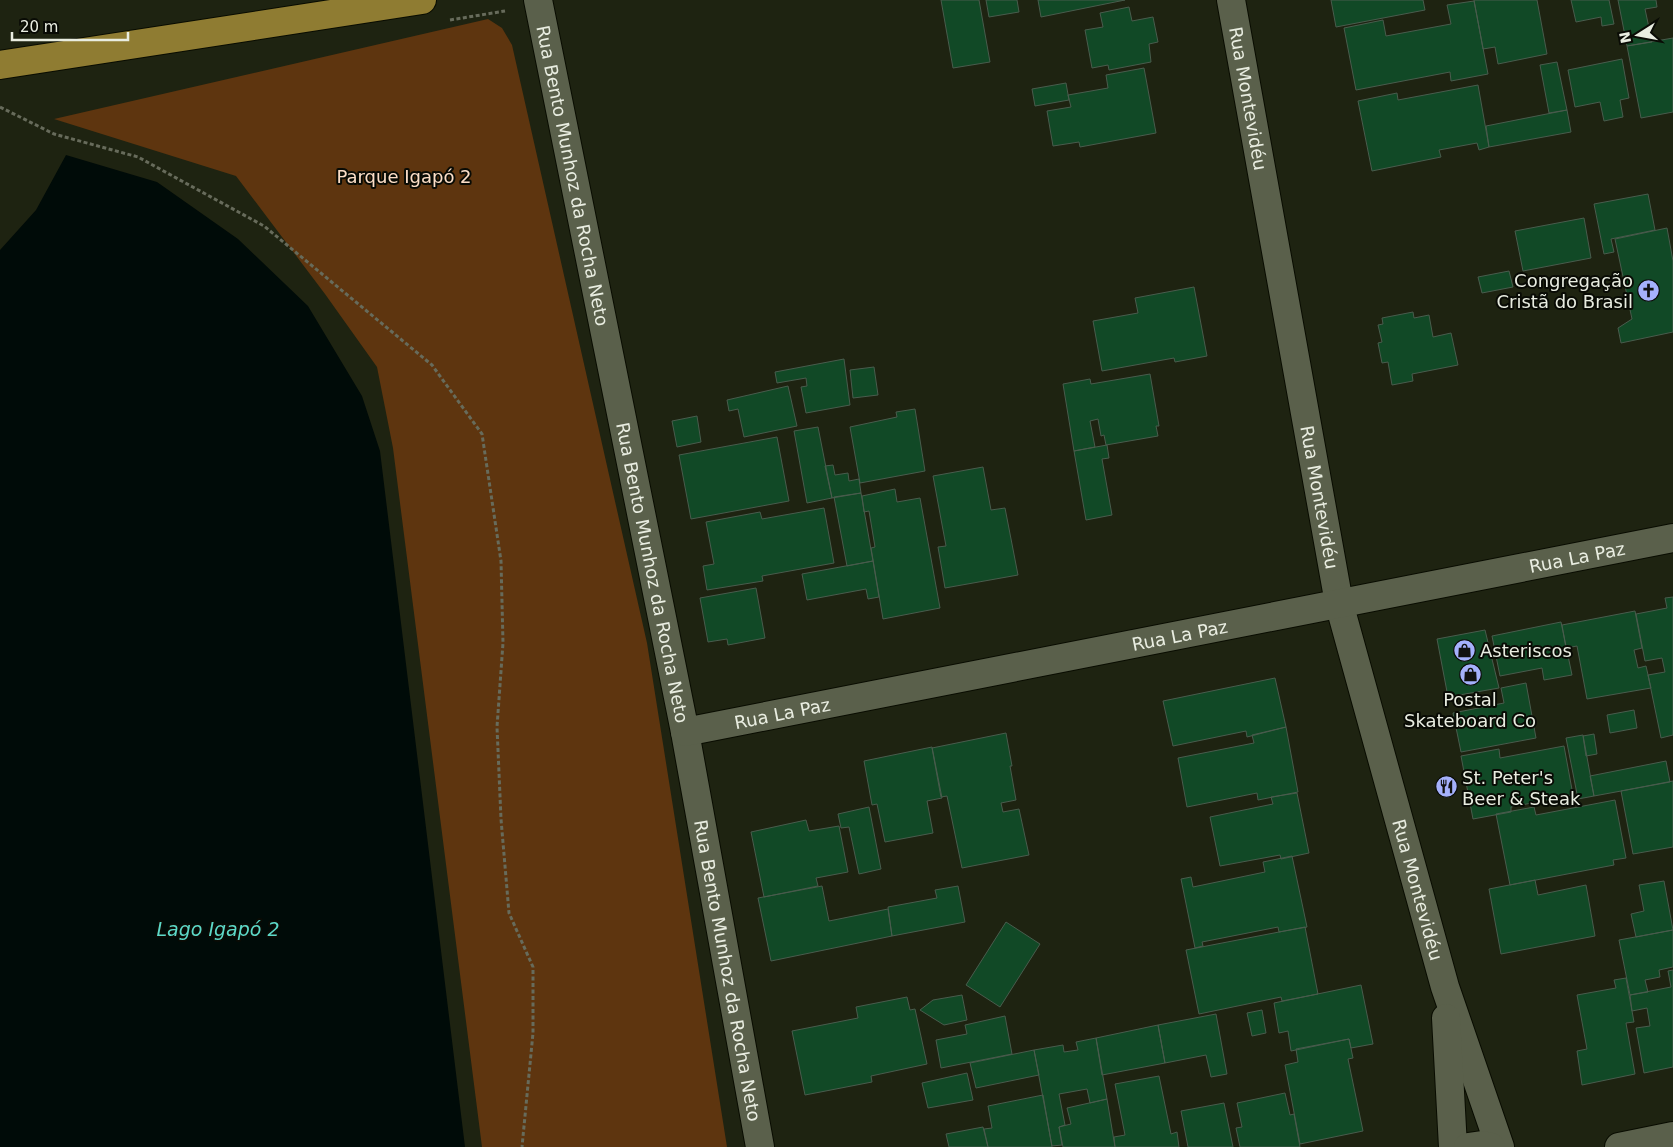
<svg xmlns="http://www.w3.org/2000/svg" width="1673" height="1147" viewBox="0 0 1673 1147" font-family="'DejaVu Sans',sans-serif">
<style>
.green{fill:#5e350f}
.water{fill:#000b08}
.building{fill:#114926;stroke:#495c4d}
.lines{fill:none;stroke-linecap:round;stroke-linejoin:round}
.minor-casing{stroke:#090c00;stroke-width:30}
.major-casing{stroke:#090c00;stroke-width:30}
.path{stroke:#676b5b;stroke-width:3;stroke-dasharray:4 2.5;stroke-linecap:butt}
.minor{stroke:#5a604b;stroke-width:28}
.major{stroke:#8f7c32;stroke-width:28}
.labels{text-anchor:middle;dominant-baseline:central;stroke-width:4;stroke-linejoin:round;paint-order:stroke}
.street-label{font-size:18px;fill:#e9ede1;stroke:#090b05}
.park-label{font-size:18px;fill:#fcdec7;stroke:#090b05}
.poi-label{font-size:18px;fill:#e9ede1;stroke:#090b05;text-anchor:start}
.water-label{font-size:19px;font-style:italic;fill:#5dd9c8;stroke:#090b05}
</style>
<rect width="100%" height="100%" fill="#1e2311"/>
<!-- green -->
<path class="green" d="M 488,19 L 502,28 L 512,45 L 647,643 L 727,1147 L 482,1147 L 393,448 L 377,367 L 325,294 L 236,176 L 54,119 Z"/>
<!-- water -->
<path class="water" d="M 66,155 L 157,182 L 238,239 L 308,306 L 362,396 L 380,451 L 465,1147 L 0,1147 L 0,250 L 36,210 Z"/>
<!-- building -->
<path class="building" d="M 941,0 L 979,0 L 990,62 L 953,68 Z
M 986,0 L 1017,0 L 1019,12 L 989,17 Z
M 1038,0 L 1125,0 L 1041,17 Z
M 1331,0 L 1423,0 L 1425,10 L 1336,27 Z
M 1474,0 L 1537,0 L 1547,54 L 1498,64 L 1495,47 L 1483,49 Z
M 1571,0 L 1609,0 L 1614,24 L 1602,26 L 1601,17 L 1576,22 Z
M 1618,0 L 1656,0 L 1657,7 L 1645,9 L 1652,42 L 1627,46 Z
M 1474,1 L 1488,74 L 1451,81 L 1450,72 L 1356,90 L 1344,28 L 1383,20 L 1386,36 L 1451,24 L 1447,5 Z
M 1129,7 L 1132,21 L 1153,17 L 1158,42 L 1149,44 L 1151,62 L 1109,70 L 1108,65 L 1092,68 L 1085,30 L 1103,27 L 1100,13 Z
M 1673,38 L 1673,112 L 1641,118 L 1627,46 Z
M 1622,59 L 1629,98 L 1620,100 L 1623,117 L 1604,121 L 1600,102 L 1575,107 L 1568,70 Z
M 1557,62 L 1567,110 L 1549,113 L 1540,65 Z
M 1144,68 L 1156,133 L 1080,147 L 1079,142 L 1053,146 L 1047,111 L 1071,107 L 1068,95 L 1108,88 L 1106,75 Z
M 1066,83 L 1069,100 L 1035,106 L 1032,89 Z
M 1478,85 L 1489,147 L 1479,150 L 1477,143 L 1439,150 L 1441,157 L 1372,171 L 1358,101 L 1397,93 L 1398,100 Z
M 1567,110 L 1571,132 L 1489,147 L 1486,126 Z
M 1648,194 L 1655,230 L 1611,239 L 1614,252 L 1604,254 L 1594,204 Z
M 1584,218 L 1591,258 L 1523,271 L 1515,231 Z
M 1667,228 L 1673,261 L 1673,332 L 1621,343 L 1618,328 L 1632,319 L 1615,239 Z
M 1509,271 L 1513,287 L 1482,293 L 1478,277 Z
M 1194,287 L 1207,356 L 1175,362 L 1174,358 L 1102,371 L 1093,321 L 1138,313 L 1135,298 Z
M 1413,312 L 1414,318 L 1429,315 L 1433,337 L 1451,333 L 1458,365 L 1412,374 L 1413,381 L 1392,385 L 1388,362 L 1382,363 L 1378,343 L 1382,342 L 1378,325 L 1383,324 L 1382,318 Z
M 844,359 L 850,405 L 806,413 L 801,387 L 807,386 L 806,378 L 777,383 L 775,372 Z
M 874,367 L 878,395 L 853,398 L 850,370 Z
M 1150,374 L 1159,426 L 1156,426 L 1158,436 L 1106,445 L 1104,435 L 1101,436 L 1098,419 L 1090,421 L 1095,447 L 1074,451 L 1063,384 L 1090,379 L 1091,384 Z
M 788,386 L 797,426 L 744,437 L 738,409 L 729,411 L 727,400 Z
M 915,409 L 925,471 L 860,483 L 850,427 L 897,417 L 896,412 Z
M 697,416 L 701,442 L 677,447 L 672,421 Z
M 818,427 L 832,498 L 807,503 L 794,431 Z
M 777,437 L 789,501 L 691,519 L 679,455 Z
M 1107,445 L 1109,458 L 1102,459 L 1112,515 L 1086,520 L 1074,451 Z
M 833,465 L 835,475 L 848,473 L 849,481 L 859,479 L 861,493 L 832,498 L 825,466 Z
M 983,467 L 991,510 L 1005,508 L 1018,575 L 945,588 L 938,547 L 946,546 L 933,476 Z
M 895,489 L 897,502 L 920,498 L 940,608 L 883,619 L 871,548 L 875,547 L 869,511 L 864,512 L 862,496 Z
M 861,493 L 873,561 L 847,566 L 834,497 Z
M 824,508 L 834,563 L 762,576 L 763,581 L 707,590 L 703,566 L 714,564 L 706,522 L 760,512 L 762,519 Z
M 873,561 L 879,597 L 868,599 L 866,589 L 807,600 L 802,574 Z
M 756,588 L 765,638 L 728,645 L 727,639 L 708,642 L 700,598 Z
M 1673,597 L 1673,735 L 1661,738 L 1648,675 L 1665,672 L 1662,658 L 1645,661 L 1636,614 L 1667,608 L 1665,598 Z
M 1635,611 L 1642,648 L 1634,650 L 1638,668 L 1646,666 L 1651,688 L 1587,699 L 1577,646 L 1566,648 L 1562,625 Z
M 1561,622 L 1572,675 L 1544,680 L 1542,668 L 1500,676 L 1492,636 Z
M 1485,630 L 1499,688 L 1448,697 L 1437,639 Z
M 1275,678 L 1286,727 L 1247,737 L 1246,731 L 1173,746 L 1163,701 Z
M 1526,683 L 1536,738 L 1461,752 L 1453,713 L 1504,703 L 1501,688 Z
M 1634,710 L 1637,728 L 1610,733 L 1607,715 Z
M 1286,727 L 1298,792 L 1258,800 L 1257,793 L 1187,807 L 1178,758 L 1254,743 L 1252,735 Z
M 1006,733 L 1012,766 L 1010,766 L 1016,800 L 1001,803 L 1003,812 L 1019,809 L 1029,855 L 962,868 L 947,796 L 941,797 L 932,748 Z
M 1594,734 L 1597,754 L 1586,756 L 1583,736 Z
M 1583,735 L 1594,796 L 1578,799 L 1566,738 Z
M 1564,746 L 1573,795 L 1511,807 L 1511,812 L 1473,819 L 1461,756 L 1499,749 L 1500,758 Z
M 932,747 L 942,798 L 927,801 L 933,833 L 885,842 L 877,804 L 872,805 L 864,761 Z
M 1666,761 L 1670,782 L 1594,796 L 1590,776 Z
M 1673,781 L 1673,847 L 1633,854 L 1621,791 Z
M 1297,793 L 1309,853 L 1281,859 L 1280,855 L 1220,866 L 1210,817 L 1273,804 L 1271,797 Z
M 1615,800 L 1626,858 L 1613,860 L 1614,865 L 1510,885 L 1496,814 L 1534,807 L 1536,815 Z
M 869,807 L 881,869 L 859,874 L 849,827 L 841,828 L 838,814 Z
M 806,820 L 809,831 L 839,826 L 848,872 L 816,878 L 818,886 L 764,897 L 751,832 Z
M 1292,856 L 1307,927 L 1279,932 L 1278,927 L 1202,942 L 1203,946 L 1195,948 L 1181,879 L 1191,877 L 1193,887 L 1265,872 L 1263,862 Z
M 1535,880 L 1538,895 L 1586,885 L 1595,936 L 1501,954 L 1489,889 Z
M 1664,881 L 1673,930 L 1636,937 L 1631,914 L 1644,911 L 1639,885 Z
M 822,886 L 829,921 L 888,909 L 892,936 L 771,961 L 758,898 Z
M 958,886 L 965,922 L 892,936 L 888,907 L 937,898 L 935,890 Z
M 1006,922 L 1040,944 L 1000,1007 L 966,985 Z
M 1305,927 L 1318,994 L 1282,1001 L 1281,997 L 1199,1014 L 1186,950 Z
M 1673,930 L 1673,967 L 1659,970 L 1660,977 L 1645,980 L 1648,992 L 1630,995 L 1619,940 Z
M 1673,970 L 1673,1067 L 1644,1073 L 1636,1028 L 1650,1026 L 1647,1008 L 1632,1011 L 1630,995 L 1671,987 L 1668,971 Z
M 1626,978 L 1634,1022 L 1626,1023 L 1635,1074 L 1582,1085 L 1577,1051 L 1587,1049 L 1577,995 L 1616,988 L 1614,980 Z
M 1361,985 L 1373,1044 L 1351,1048 L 1349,1039 L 1291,1051 L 1288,1031 L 1279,1033 L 1274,1003 Z
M 962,995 L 967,1020 L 944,1025 L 920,1010 L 933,1000 Z
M 907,997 L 910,1010 L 915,1009 L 927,1064 L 871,1076 L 872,1082 L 805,1095 L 792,1031 L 858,1018 L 856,1007 Z
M 1262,1010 L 1266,1033 L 1252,1036 L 1247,1013 Z
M 1216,1014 L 1227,1074 L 1211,1077 L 1206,1055 L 1165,1063 L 1158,1025 Z
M 1005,1016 L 1012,1054 L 941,1068 L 936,1040 L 967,1034 L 965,1025 Z
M 1158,1025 L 1165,1063 L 1102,1075 L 1096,1038 Z
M 1096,1038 L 1107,1099 L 1090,1103 L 1087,1089 L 1059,1094 L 1065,1125 L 1059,1127 L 1062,1145 L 1052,1146 L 1034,1050 L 1063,1045 L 1064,1052 L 1078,1050 L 1076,1042 Z
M 1349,1039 L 1353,1058 L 1348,1059 L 1363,1131 L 1300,1144 L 1285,1065 L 1298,1062 L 1296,1049 Z
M 1034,1050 L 1039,1075 L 976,1088 L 970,1063 Z
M 967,1073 L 973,1100 L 928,1108 L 922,1083 Z
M 1159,1076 L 1171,1134 L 1177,1132 L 1179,1147 L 1115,1147 L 1114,1137 L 1125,1135 L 1115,1084 Z
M 1285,1093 L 1290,1115 L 1294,1114 L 1300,1147 L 1240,1147 L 1236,1128 L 1242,1127 L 1237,1103 Z
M 1043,1095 L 1052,1147 L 988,1147 L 984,1129 L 992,1128 L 988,1106 Z
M 1107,1099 L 1115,1147 L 1063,1147 L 1059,1127 L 1071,1124 L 1067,1108 Z
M 1224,1103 L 1233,1147 L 1188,1147 L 1181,1111 Z
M 983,1127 L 988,1147 L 949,1147 L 946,1134 Z"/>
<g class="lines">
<defs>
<g id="minor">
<path id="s1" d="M 538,0 L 685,732 L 760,1147"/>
<path id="s2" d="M 1231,0 L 1339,603 L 1445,987 L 1500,1147"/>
<path id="s3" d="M 685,732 L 1673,538"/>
<path d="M 1446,1018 L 1453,1147"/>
<path d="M 1468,1147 L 1482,1145 L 1491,1147"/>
<path d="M 1619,1147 L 1673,1136"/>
</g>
<path id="major" d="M 0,65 L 422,0"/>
</defs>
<!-- minor casing -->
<use href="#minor" class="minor-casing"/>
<!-- major casing -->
<use href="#major" class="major-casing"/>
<!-- path -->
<path class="path" d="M 450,20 L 505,11
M 0,107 L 54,134 L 138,157 L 264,226 L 432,365 L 482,434 L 501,561 L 503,643 L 497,727 L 501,819 L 509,913 L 533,967 L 533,1033 L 522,1147"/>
<!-- minor -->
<use href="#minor" class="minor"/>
<!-- major -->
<use href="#major" class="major"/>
</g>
<!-- icons -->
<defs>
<symbol id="church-disc" viewBox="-11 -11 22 22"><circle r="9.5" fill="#a5b1fc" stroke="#090b05"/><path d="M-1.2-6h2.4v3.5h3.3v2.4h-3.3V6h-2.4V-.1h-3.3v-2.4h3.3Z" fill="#111"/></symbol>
<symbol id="shop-disc" viewBox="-11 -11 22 22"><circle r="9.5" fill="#a5b1fc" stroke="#090b05"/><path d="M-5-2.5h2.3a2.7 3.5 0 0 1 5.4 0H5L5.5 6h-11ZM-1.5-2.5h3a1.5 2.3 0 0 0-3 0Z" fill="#111"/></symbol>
<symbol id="restaurant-disc" viewBox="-11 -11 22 22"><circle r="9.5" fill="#a5b1fc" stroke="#090b05"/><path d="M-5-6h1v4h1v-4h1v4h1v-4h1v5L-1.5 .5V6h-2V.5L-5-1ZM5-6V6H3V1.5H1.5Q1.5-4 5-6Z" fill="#111"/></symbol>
</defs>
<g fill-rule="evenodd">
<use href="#church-disc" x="1636" y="278" width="25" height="25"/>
<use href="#shop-disc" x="1452" y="638" width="25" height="25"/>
<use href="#shop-disc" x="1458" y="662" width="25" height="25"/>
<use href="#restaurant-disc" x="1434" y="774" width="25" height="25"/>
</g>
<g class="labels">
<!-- street labels -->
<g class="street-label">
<text stroke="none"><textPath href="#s2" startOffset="100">Rua Montevidéu</textPath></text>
<text stroke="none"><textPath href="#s1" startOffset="179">Rua Bento Munhoz da Rocha Neto</textPath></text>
<text stroke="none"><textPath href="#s2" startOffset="505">Rua Montevidéu</textPath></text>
<text stroke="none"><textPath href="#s3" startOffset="909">Rua La Paz</textPath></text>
<text stroke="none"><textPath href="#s1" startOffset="584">Rua Bento Munhoz da Rocha Neto</textPath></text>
<text stroke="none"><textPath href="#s3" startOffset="504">Rua La Paz</textPath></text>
<text stroke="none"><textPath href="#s3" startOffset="99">Rua La Paz</textPath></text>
<text stroke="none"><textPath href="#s2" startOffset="910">Rua Montevidéu</textPath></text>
<text stroke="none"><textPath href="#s1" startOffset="989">Rua Bento Munhoz da Rocha Neto</textPath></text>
</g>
<!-- park labels -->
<g class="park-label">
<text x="404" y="176">Parque Igapó 2</text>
</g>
<!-- poi labels -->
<g class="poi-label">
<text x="1633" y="280" text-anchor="end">Congregação<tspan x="1633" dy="21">Cristã do Brasil</tspan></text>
<text x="1480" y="650">Asteriscos</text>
<text x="1470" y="699" text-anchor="middle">Postal<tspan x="1470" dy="21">Skateboard Co</tspan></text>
<text x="1462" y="777">St. Peter's<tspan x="1462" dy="21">Beer &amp; Steak</tspan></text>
</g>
<!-- water labels -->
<g class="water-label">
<text x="218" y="929">Lago Igapó 2</text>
</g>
</g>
<!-- north arrow -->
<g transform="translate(1638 35) rotate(259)" stroke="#090b05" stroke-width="4" paint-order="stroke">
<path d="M0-4L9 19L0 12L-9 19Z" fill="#e9ede1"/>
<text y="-8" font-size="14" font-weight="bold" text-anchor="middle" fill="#e9ede1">N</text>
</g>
<!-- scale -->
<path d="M12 32v8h116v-8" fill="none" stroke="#e9ede1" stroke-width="2.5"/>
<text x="20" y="32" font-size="15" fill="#e9ede1" stroke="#090b05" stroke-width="4" paint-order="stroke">20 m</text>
</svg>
